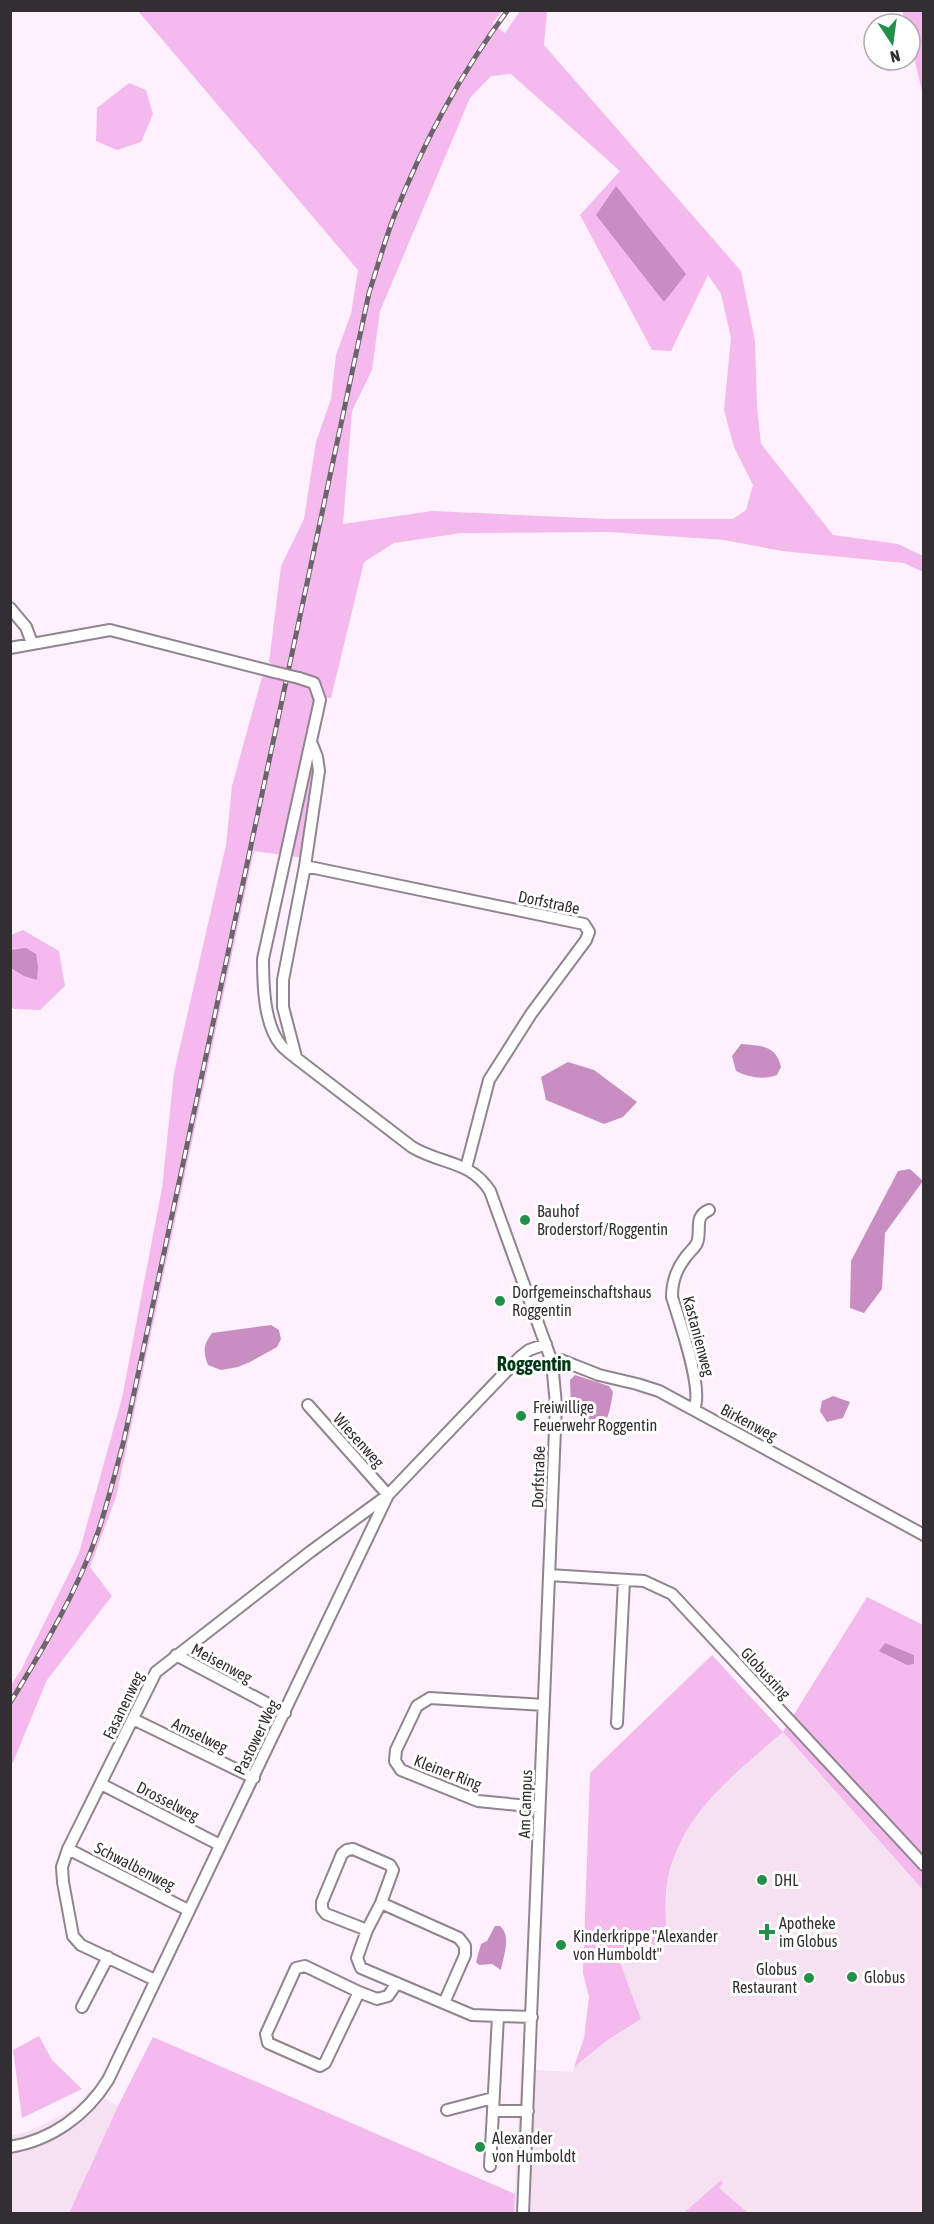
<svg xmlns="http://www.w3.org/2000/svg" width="934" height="2224" viewBox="0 0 934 2224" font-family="'Asap Condensed',sans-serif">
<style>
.built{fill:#f5e1f2}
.green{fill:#f4b9ed;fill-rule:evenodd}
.water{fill:#c88ec2}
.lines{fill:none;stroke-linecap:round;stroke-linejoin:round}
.street-casing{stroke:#90848f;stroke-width:14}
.street{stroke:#fff;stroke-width:10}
.rail-casing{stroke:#6b646a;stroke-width:5}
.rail{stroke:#fff;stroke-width:3;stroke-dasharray:9;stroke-linecap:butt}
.street-bridge-casing{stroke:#90848f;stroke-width:14;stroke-linecap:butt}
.street-bridge{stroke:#fff;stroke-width:10}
.poi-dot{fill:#229049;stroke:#fff;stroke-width:2}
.labels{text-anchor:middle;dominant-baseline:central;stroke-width:6;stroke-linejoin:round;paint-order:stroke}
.street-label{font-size:16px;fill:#332e32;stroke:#fff}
.poi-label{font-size:16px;fill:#332e32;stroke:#fff;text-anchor:start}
.quarter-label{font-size:20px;font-weight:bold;fill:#003715;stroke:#fff}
</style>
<rect width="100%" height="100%" fill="#fef0fc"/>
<!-- built -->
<path class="built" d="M 783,1732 L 923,1890 L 923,2213 L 514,2214 L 521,2069 L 573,2072 L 574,2067 L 609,2039 L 641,2019 L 618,1957 L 641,1947 L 667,1943 L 665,1914 L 668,1880 L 676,1850 L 692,1820 L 713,1793 Z
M 91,2089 L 118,2106 L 69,2213 L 11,2213 L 10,2136 L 27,2132 L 63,2115 L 79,2103 Z"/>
<!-- green -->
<path class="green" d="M 138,11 L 502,11 L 492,24 L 505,33 L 520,11 L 547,11 L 544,45 L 741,271 L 755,341 L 757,408 L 761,444 L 833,535 L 898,544 L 923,556 L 923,572 L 904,563 L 782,551 L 724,540 L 610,532 L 461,533 L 394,543 L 364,562 L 331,698 L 314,698 L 307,756 L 316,760 L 305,858 L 254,851 L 116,1497 L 90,1567 L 112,1596 L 47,1680 L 11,1767 L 11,1685 L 21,1670 L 79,1553 L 122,1398 L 162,1188 L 174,1073 L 226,845 L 232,786 L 262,677 L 273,676 L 275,667 L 269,662 L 281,566 L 304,519 L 316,442 L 331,399 L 336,355 L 351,314 L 358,270 ZM 511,74 L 620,171 L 580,215 L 652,350 L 671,351 L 708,275 L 721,294 L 731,338 L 724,410 L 734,447 L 753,485 L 746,510 L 733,519 L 607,519 L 432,511 L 343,524 L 352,411 L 372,370 L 380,311 L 470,98 L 491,76 Z
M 902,11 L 923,11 L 923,95 L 910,41 L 910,24 L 906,24 Z
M 129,83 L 146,90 L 153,114 L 141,142 L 117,150 L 96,141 L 97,108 Z
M 23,930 L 59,951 L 65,986 L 40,1010 L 14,1009 L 11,1006 L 11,935 Z
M 867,1597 L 923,1625 L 923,1890 L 783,1732 C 734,1775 683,1811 668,1878 C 664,1899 666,1922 667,1943 L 641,1947 L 618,1957 L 641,2019 L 609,2039 L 574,2067 L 584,2038 L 589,1997 L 583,1973 L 590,1773 L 712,1655 L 783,1732 Z
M 39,2036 L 52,2060 L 82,2089 L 22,2118 L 13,2050 Z
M 153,2037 L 515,2194 L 514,2213 L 69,2213 L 118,2106 Z
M 721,2180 L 723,2183 L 719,2188 L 748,2213 L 684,2213 Z"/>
<!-- water -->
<path class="water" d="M 616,186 L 686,274 L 664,302 L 596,215 Z
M 26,948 L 36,954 L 38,967 L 37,980 L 24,976 L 11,968 L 11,950 Z
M 741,1044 C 762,1046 776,1045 781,1067 L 777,1075 C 763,1080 750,1078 736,1071 L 732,1056 Z
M 568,1062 L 594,1070 L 637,1102 L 623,1117 L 604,1124 L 546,1100 L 541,1077 Z
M 910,1169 L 923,1181 L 885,1233 L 882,1289 L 864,1313 L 850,1308 L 851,1261 L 898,1171 Z
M 271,1325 L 279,1330 L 281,1339 L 277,1347 L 250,1362 L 238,1367 L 221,1370 L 208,1365 C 203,1352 203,1345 212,1333 Z
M 575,1375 L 609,1386 L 613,1392 C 607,1429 605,1432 571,1413 L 570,1380 Z
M 833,1396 L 850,1402 L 843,1418 L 827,1422 L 820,1411 L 822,1401 Z
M 885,1643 L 914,1655 L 914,1664 L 907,1665 L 879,1651 Z
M 495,1926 L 500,1926 C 512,1936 503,1957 501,1970 L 492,1964 L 479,1965 L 476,1962 L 481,1944 L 487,1941 Z"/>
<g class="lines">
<defs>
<path id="street" d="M 10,608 L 26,627 L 32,643
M 10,648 L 110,630 L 274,672
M 299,678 L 314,683 L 320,700 L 263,959 C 263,985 264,1025 281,1045 C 285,1050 291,1054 296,1058 L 412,1147 C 442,1165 470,1160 490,1191 L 552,1362 L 556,1405 L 523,2214
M 305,866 L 584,924 L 589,932 L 586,940 L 531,1014 L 489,1080 L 466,1168
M 296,1057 L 283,1007 L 283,980 L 305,866 L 319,771 L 317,757 L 312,744
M 552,1362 L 561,1360 L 599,1375 L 637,1384 L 659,1391 L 924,1535
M 694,1409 C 704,1390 679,1320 672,1297 C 672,1281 676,1270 685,1258 C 689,1252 694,1249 697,1243 C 702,1230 693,1217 709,1210
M 549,1575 L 644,1581 L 672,1594 L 924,1865
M 176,1655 L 285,1713
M 133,1719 L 254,1778
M 617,1723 L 624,1580
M 101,1784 L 220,1845
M 539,1807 L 478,1801 L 401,1770 L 395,1761 L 396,1750 L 417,1706 L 430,1698 L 544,1705
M 68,1849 L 188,1910
M 367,1930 L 326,1914 L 322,1909 L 322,1902 L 342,1854 L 347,1850 L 353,1849 L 390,1865 L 393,1870 L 381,1903
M 155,1980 L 81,1945 L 73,1936 L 63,1882 L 62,1867 L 68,1849 L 156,1672 L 310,1552 L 388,1495 L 308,1405
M 359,1992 L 305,1966 L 296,1968 L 266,2034 L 268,2043 L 320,2066 L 325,2063 L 359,1992 L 377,1999 L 388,1996 L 397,1983
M 444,2003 L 465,1955 L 465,1946 L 459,1938 L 381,1903 L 367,1930 L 357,1958 L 361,1968 L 472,2015 L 498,2016 L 493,2111 L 528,2111
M 82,2007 L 108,1957
M 498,2016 L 532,2017
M 447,2110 L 493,2098
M 10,2147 C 52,2140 86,2115 108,2080 L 388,1495 L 520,1357 L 529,1350 L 546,1344
M 490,2166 L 493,2111"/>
</defs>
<!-- street casing -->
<use href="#street" class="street-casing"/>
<!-- street -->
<use href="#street" class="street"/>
<defs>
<path id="rail" d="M 10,1703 C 43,1649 77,1592 98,1532 C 108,1502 116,1470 124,1440 L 369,293 C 377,269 384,243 393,219 C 422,145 460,74 508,10"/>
</defs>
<!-- rail casing -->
<use href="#rail" class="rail-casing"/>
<!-- rail -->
<use href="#rail" class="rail"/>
<defs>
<path id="street-bridge" d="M 274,672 L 299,678"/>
</defs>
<!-- street-bridge casing -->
<use href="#street-bridge" class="street-bridge-casing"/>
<!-- street-bridge -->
<use href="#street-bridge" class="street-bridge"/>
</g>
<!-- markers -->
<g class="poi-dot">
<circle cx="525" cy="1220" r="6"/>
<circle cx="500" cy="1301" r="6"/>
<circle cx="521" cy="1416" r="6"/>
<circle cx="762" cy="1880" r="6"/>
<path d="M764 1923h6v6h6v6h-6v6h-6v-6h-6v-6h6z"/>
<circle cx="561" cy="1945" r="6"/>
<circle cx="852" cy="1977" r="6"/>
<circle cx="809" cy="1978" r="6"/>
<circle cx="480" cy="2147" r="6"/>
</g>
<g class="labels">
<!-- street labels -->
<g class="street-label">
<text transform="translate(549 902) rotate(12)">Dorfstraße</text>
<text transform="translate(699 1336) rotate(75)">Kastanienweg</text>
<text transform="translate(749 1422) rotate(28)">Birkenweg</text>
<text transform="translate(359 1440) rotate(48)">Wiesenweg</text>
<text transform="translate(538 1477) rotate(-88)">Dorfstraße</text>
<text transform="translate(222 1663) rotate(28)">Meisenweg</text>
<text transform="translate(766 1673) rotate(47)">Globusring</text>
<text transform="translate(123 1705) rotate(-64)">Fasanenweg</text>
<text transform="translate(200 1735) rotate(26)">Amselweg</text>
<text transform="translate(256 1737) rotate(-64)">Pastower Weg</text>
<text transform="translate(448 1772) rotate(21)">Kleiner Ring</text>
<text transform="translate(168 1801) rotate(27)">Drosselweg</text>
<text transform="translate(525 1804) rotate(-88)">Am Campus</text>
<text transform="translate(135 1866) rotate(27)">Schwalbenweg</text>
</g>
<!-- poi labels -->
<g class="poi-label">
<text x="537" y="1211">Bauhof<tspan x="537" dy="18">Broderstorf/Roggentin</tspan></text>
<text x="512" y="1292">Dorfgemeinschaftshaus<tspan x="512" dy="18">Roggentin</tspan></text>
<text x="533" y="1407">Freiwillige<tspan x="533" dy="18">Feuerwehr Roggentin</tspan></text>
<text x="774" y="1880">DHL</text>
<text x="779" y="1923">Apotheke<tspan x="779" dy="18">im Globus</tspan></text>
<text x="573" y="1936">Kinderkrippe "Alexander<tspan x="573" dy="18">von Humboldt"</tspan></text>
<text x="797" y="1969" text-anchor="end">Globus<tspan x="797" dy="18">Restaurant</tspan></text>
<text x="864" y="1977">Globus</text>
<text x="492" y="2138">Alexander<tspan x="492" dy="18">von Humboldt</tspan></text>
</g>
<!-- quarter labels -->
<g class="quarter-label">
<text x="534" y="1363">Roggentin</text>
</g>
</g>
<!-- border -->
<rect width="934" height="2224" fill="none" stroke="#332e32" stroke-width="24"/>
<!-- north arrow -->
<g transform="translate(892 42) rotate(167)"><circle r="28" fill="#ffffff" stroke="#adabad" stroke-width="1.5"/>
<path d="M0-4.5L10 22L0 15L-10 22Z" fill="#229049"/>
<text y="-9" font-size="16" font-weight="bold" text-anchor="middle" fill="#332e32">N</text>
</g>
</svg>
